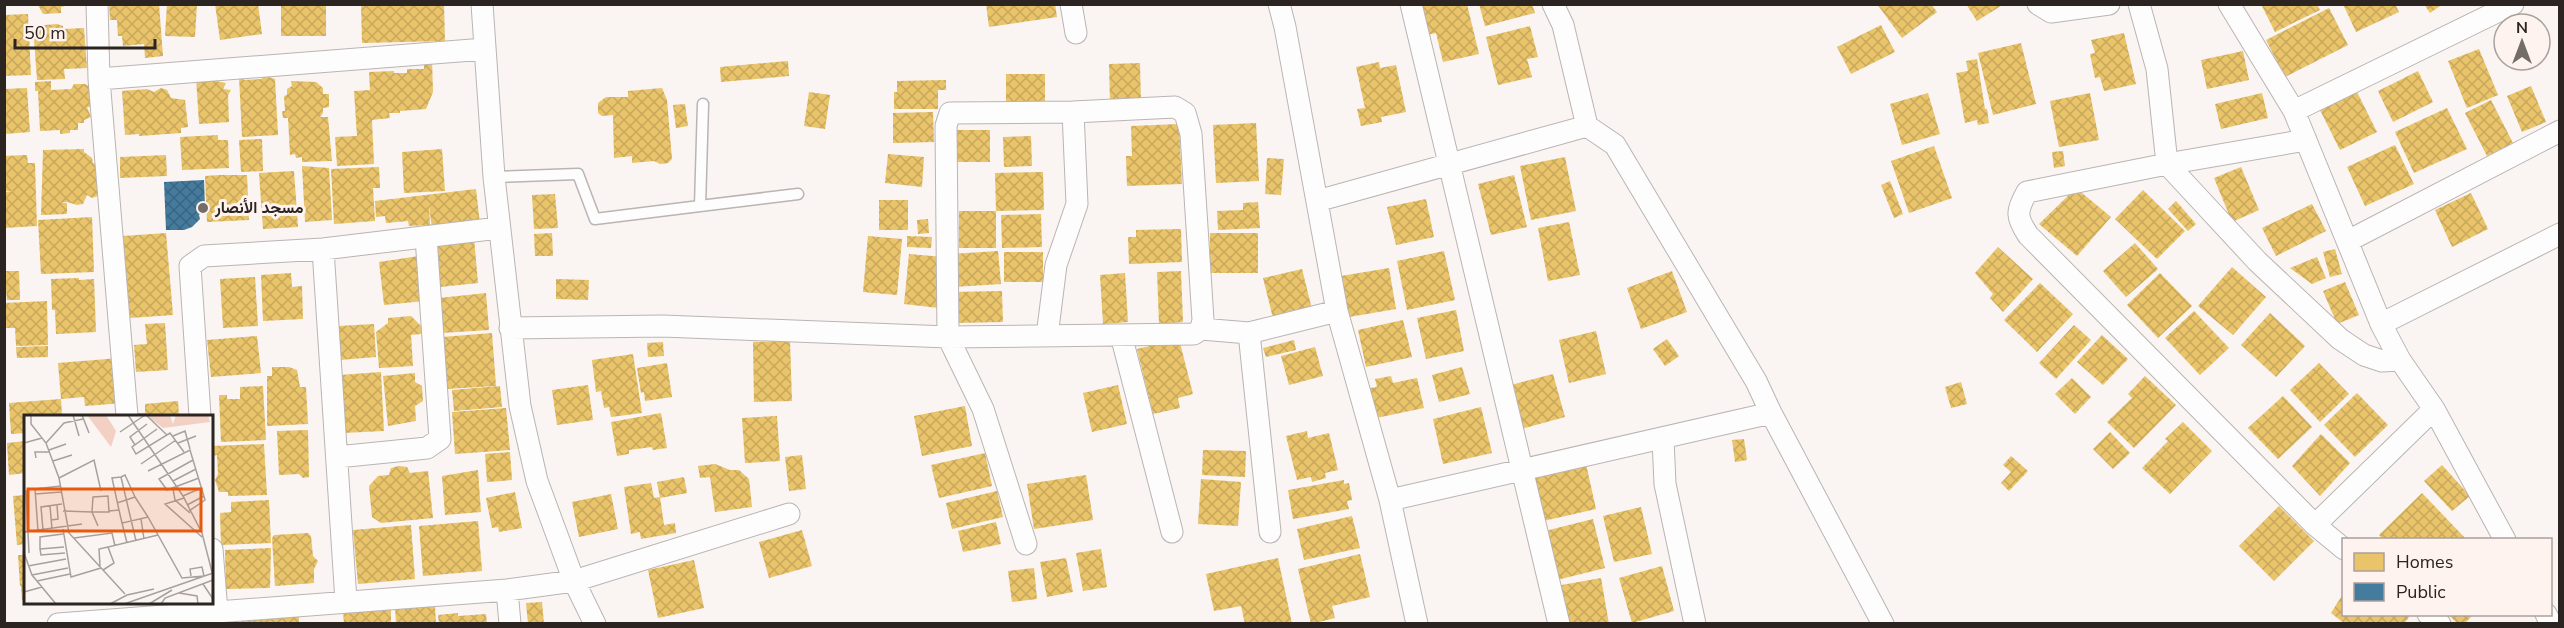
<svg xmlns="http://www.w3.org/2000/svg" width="2564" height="628" viewBox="0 0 2564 628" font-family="'Nunito Sans',Vazirmatn,sans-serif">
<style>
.homes{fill:url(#homes-cross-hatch)}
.public{fill:url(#public-cross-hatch)}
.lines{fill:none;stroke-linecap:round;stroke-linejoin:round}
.service-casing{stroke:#bab4b2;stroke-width:13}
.minor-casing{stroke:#bab4b2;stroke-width:23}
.service{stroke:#fefdfd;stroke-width:10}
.minor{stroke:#fefdfd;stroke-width:21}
.poi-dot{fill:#736d6a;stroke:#fef3ee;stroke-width:2}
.labels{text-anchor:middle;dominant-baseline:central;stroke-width:6;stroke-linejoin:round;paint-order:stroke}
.poi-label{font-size:16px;font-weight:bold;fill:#2b2421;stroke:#fef3ee;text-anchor:start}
.inset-road{fill:none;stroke:#a7a19e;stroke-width:1.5}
.view{fill:#e8590c;fill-opacity:0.15;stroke:#e8590c;stroke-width:3}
.inset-edge{fill:none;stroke:#2b2421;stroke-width:3}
</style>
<defs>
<pattern id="homes-cross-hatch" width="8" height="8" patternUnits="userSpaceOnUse" patternTransform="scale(1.5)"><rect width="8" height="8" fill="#e9c46a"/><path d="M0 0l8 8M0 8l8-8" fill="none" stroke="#c8a85c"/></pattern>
<pattern id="public-cross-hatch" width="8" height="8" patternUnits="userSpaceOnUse" patternTransform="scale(1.5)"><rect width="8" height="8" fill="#457b9d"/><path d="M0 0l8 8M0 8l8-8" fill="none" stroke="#3a6580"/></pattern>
</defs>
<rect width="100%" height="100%" fill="#faf4f2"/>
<!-- homes -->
<path class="homes" d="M 109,4 L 159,4 L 163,56 L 145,58 L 144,44 L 123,46 L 122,36 L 118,36 L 117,20 L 110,20 Z
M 167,4 L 197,4 L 195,37 L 165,36 Z
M 215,4 L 258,4 L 262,34 L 220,40 Z
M 281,4 L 326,4 L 326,36 L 281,36 Z
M 361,4 L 444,4 L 445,41 L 362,43 Z
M 986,4 L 1055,4 L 1057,17 L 989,27 Z
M 1420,4 L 1467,4 L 1479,54 L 1443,62 L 1436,33 L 1427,35 Z
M 1479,4 L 1532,4 L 1535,13 L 1485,26 Z
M 1877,4 L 1931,4 L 1937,12 L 1902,38 Z
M 1966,4 L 2004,4 L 1977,21 Z
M 2261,4 L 2317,4 L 2320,10 L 2275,32 Z
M 2343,4 L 2395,4 L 2399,12 L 2356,32 Z
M 2424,4 L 2443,4 L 2430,13 Z
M 38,5 L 65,5 L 65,6 L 61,7 L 61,13 L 43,14 Z
M 2329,8 L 2348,45 L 2285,77 L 2266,40 Z
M 28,14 L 31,75 L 4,76 L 4,15 Z
M 57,24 L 63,26 L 63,29 L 84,28 L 87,68 L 64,69 L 65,79 L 37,80 L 33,26 Z
M 1881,25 L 1895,52 L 1851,74 L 1837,47 Z
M 1530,26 L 1538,57 L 1527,59 L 1532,77 L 1498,85 L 1486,37 Z
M 2124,33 L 2136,84 L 2104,91 L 2100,77 L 2095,78 L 2090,54 L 2095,53 L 2091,40 Z
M 2021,43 L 2036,104 L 1993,115 L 1978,53 Z
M 2479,49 L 2498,95 L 2467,108 L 2448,61 Z
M 2243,51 L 2249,80 L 2207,89 L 2201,60 Z
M 432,59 L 433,92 L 426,109 L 400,111 L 400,113 L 389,113 L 390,118 L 372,120 L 374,164 L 337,166 L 335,137 L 357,136 L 354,91 L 370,90 L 369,72 L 394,71 L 394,73 L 407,73 L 407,69 L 424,69 L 424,60 Z
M 1977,59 L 1985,109 L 1987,109 L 1989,123 L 1978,125 L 1977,120 L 1965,123 L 1956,73 L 1968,71 L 1966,61 Z
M 788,61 L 789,76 L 721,82 L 720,67 Z
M 1379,62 L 1380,68 L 1396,65 L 1406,112 L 1381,117 L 1382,122 L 1361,126 L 1357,109 L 1365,108 L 1356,67 Z
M 1140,63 L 1141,102 L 1110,103 L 1109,64 Z
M 2418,71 L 2433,102 L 2393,122 L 2378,91 Z
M 1006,74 L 1045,74 L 1045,104 L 1006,104 Z
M 216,76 L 216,81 L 226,83 L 223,89 L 231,90 L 228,95 L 229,122 L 199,124 L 196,77 Z
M 243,76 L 244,80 L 261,79 L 265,76 L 275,79 L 278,135 L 242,137 L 239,77 Z
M 946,80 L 946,90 L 938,90 L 938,109 L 894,109 L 894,92 L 897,92 L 897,81 Z
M 51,81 L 51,90 L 71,89 L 74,84 L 85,84 L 92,88 L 93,107 L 87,107 L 91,117 L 84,120 L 84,123 L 78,123 L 78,130 L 70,130 L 70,133 L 60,134 L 60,130 L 40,131 L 38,91 L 35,91 L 35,82 Z
M 291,81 L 316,82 L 323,88 L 323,94 L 329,94 L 329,107 L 323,108 L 323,113 L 320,117 L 328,117 L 332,161 L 302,162 L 302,157 L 296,158 L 295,154 L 290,155 L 288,118 L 283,118 L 282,111 L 285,111 L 284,96 L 287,95 L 287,89 L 292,86 Z
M 2531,86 L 2546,122 L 2522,132 L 2507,96 Z
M 27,88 L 30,132 L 4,134 L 4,89 Z
M 161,88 L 167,90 L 171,98 L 185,100 L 188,127 L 181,128 L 181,133 L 139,136 L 139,134 L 125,135 L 122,91 L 147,89 L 154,92 Z
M 662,88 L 667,100 L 672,159 L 668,163 L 660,164 L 654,161 L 632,163 L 632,156 L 614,158 L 613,115 L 602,116 L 598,113 L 598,103 L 606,97 L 628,97 L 628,91 Z
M 809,92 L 830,95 L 825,129 L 804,126 Z
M 2357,92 L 2377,132 L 2340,150 L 2320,110 Z
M 1928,93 L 1940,134 L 1902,145 L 1890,104 Z
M 2090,93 L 2099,140 L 2059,147 L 2050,101 Z
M 2262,93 L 2268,118 L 2221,129 L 2215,104 Z
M 2491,100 L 2513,143 L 2487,156 L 2465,113 Z
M 685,104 L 688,126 L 676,128 L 673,105 Z
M 2447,108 L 2467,149 L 2414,173 L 2395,132 Z
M 933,112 L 934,142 L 893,143 L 893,113 Z
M 1256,123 L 1259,181 L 1216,183 L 1213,125 Z
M 1179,124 L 1182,184 L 1127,186 L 1126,156 L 1132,156 L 1131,126 Z
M 953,130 L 990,130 L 990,162 L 953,162 Z
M 218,135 L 218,140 L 228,140 L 229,168 L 182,170 L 180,137 Z
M 1031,136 L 1032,166 L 1004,167 L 1003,137 Z
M 262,139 L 263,171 L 241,172 L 239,140 Z
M 2395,145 L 2414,184 L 2365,206 L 2347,167 Z
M 1934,146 L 1952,198 L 1909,213 L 1891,161 Z
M 84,149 L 84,152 L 92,158 L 93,163 L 97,164 L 101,195 L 92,198 L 87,195 L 83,204 L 77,205 L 67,202 L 60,203 L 67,203 L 67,214 L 41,215 L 43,150 Z
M 442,149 L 445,191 L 404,193 L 402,152 Z
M 2063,151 L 2065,166 L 2054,168 L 2052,152 Z
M 888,154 L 924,157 L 922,187 L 885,183 Z
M 27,155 L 28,163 L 35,163 L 37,226 L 4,228 L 4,192 L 14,192 L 4,191 L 4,156 Z
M 166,155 L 167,176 L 120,178 L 120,157 Z
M 1565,157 L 1576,211 L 1531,220 L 1520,166 Z
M 1267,158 L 1284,159 L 1281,195 L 1265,194 Z
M 302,166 L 329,168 L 332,220 L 305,222 Z
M 379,167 L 380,188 L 373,188 L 375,221 L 334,224 L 331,169 Z
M 2241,167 L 2259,210 L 2232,222 L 2214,178 Z
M 294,171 L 298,227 L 263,229 L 259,173 Z
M 1043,172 L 1044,210 L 996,211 L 996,248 L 959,248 L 959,211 L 996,211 L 995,173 Z
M 219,175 L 247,175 L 249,220 L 207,222 L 205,176 Z
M 1514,175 L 1527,227 L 1491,235 L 1478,184 Z
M 1890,181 L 1903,214 L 1894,218 L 1881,185 Z
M 2076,188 L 2111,217 L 2077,256 L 2039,224 Z
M 476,189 L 480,224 L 432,229 L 429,205 L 430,225 L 409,226 L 408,221 L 386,223 L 385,216 L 376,217 L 375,201 Z
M 2143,190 L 2185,231 L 2157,259 L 2115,219 Z
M 2471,193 L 2488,229 L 2452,247 L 2435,210 Z
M 555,194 L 558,228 L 534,229 L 532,195 Z
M 1426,199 L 1434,237 L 1396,245 L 1387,207 Z
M 879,200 L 908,200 L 908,230 L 879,230 Z
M 2176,201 L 2196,224 L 2188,231 L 2168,209 Z
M 1258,202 L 1260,228 L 1218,230 L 1217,211 L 1243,210 L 1243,203 Z
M 2312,204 L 2326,231 L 2276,256 L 2262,228 Z
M 1041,214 L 1042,247 L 1002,248 L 1001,215 Z
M 92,217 L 94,272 L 41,274 L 38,220 Z
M 928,219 L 929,233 L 918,234 L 917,220 Z
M 1569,222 L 1580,275 L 1548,281 L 1538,228 Z
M 1181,229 L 1182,262 L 1129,264 L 1128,237 L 1136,237 L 1136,230 Z
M 166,233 L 173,315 L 130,318 L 123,236 Z
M 552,233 L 553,256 L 535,256 L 534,234 Z
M 1210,233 L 1258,233 L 1258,273 L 1210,273 Z
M 868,236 L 902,239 L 897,295 L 863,292 Z
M 907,236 L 932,237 L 931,248 L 907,247 Z
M 474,238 L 478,283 L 440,287 L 435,242 Z
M 2135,243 L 2158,269 L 2126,297 L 2103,271 Z
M 1998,247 L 2033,279 L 2003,312 L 1990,298 L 1993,294 L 1975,273 Z
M 2335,249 L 2342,274 L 2330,277 L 2323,252 Z
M 998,251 L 1001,284 L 953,287 L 951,254 Z
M 1444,251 L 1455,300 L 1407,310 L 1397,261 Z
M 1004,252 L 1043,252 L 1043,282 L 1004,282 Z
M 909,254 L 944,257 L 939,308 L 904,304 Z
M 419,256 L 424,301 L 384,305 L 379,262 Z
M 2317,257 L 2326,278 L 2312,284 L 2290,268 Z
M 2232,267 L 2266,297 L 2233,335 L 2198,306 Z
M 1389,268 L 1396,309 L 1349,317 L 1341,276 Z
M 1302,269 L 1312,309 L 1273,318 L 1263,278 Z
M 4,271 L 19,271 L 20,300 L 7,300 Z
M 1181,271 L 1183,322 L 1159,324 L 1157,272 Z
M 1672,271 L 1687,312 L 1641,329 L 1627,288 Z
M 291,273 L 292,287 L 302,286 L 303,319 L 263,321 L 261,275 Z
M 1125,273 L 1128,322 L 1103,324 L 1100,275 Z
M 2160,273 L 2192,306 L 2158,338 L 2127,305 Z
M 255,277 L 258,326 L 223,328 L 220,279 Z
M 79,278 L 79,280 L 94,279 L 96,332 L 56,334 L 55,310 L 52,310 L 51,279 Z
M 556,279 L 589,280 L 588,300 L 556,299 Z
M 2345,282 L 2359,315 L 2337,324 L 2323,291 Z
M 2040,283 L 2073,314 L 2037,352 L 2004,320 Z
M 1002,291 L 1003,322 L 954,323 L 953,292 Z
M 486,293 L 489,330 L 442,333 L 439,298 Z
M 47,301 L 48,345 L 16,346 L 15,328 L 5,328 L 4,303 Z
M 1456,310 L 1464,351 L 1426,359 L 1417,318 Z
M 2194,311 L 2229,348 L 2200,375 L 2165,338 Z
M 2270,313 L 2305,346 L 2276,377 L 2241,345 Z
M 411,316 L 421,326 L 421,334 L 411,335 L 413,366 L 379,368 L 376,332 L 388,323 L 388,318 Z
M 1403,320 L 1412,357 L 1366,367 L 1358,330 Z
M 165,323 L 168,370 L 136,372 L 134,345 L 147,344 L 145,324 Z
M 374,324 L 376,357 L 340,360 L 338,326 Z
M 2074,325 L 2091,340 L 2056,379 L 2039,363 Z
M 1596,331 L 1606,374 L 1569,383 L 1559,340 Z
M 492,333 L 496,386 L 446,389 L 442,337 Z
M 2102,335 L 2128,359 L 2103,385 L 2077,362 Z
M 257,336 L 261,373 L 211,377 L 207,340 Z
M 1179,339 L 1193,394 L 1178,398 L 1180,408 L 1153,414 L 1137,349 Z
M 1667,339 L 1679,356 L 1665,366 L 1653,349 Z
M 1294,340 L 1296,350 L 1266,357 L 1263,348 Z
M 790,341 L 792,401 L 754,402 L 753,342 Z
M 663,342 L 664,356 L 648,357 L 647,343 Z
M 48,346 L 48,357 L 17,358 L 16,347 Z
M 1315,347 L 1323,376 L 1289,385 L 1281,356 Z
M 633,354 L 642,413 L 611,417 L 609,407 L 604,408 L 601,391 L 596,392 L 592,360 Z
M 119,358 L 123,403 L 85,406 L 84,397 L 61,399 L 58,363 Z
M 667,363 L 672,397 L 645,401 L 644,392 L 641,393 L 637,368 Z
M 2319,363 L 2349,394 L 2320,422 L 2290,390 Z
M 272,367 L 289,367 L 297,370 L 300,387 L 306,387 L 308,424 L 267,426 L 267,376 L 272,376 Z
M 1462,367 L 1470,394 L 1439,402 L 1432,375 Z
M 381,372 L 384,431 L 343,433 L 340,375 Z
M 415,373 L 415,382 L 422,386 L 423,401 L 415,406 L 416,421 L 388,426 L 383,376 Z
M 1553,374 L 1565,417 L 1518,430 L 1507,386 Z
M 1391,376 L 1393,383 L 1417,378 L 1424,408 L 1376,418 L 1370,388 L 1377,387 L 1375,379 Z
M 2145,376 L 2176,405 L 2134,448 L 2107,422 L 2132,398 L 2128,394 Z
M 2072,378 L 2091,397 L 2075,414 L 2055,394 Z
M 1961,382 L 1967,404 L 1951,408 L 1945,387 Z
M 588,385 L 593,420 L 557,425 L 552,390 Z
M 1118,385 L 1127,424 L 1092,432 L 1083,393 Z
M 263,386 L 266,440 L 221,442 L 219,395 L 227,395 L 227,399 L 240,399 L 240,387 Z
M 500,386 L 502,407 L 454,411 L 452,390 Z
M 2357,393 L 2388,425 L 2355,457 L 2324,425 Z
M 2283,396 L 2312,427 L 2278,459 L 2248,428 Z
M 61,399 L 62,416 L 26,416 L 26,433 L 11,434 L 9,403 Z
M 178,401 L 179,416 L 138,416 L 138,413 L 145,413 L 145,404 Z
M 965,406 L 972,446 L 922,456 L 914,416 Z
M 1481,407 L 1492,453 L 1443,464 L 1433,419 Z
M 506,408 L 510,450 L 455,454 L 452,412 Z
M 661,413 L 667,448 L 653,450 L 652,447 L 629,450 L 629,454 L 617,456 L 611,422 Z
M 777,416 L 780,461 L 745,463 L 742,418 Z
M 2183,422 L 2212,451 L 2170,494 L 2142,468 L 2168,441 L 2165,439 Z
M 308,430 L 309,477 L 303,478 L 299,474 L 279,475 L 277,431 Z
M 1307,431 L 1308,438 L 1329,433 L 1338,470 L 1325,473 L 1326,478 L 1312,482 L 1311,477 L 1297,480 L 1286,436 Z
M 2110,432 L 2130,453 L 2113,469 L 2093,449 Z
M 2321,434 L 2350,463 L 2320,496 L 2292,466 Z
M 1744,439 L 1747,460 L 1735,462 L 1732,440 Z
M 26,441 L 26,473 L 9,475 L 7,443 Z
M 264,444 L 267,495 L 228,496 L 228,492 L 219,492 L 215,480 L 218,474 L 217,455 L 212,456 L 212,446 Z
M 1203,450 L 1246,451 L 1245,477 L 1202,475 Z
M 510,452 L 512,480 L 487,482 L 485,454 Z
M 985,453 L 992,486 L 939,498 L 931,465 Z
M 802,455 L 806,489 L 789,491 L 785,457 Z
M 2011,456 L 2028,471 L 2009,491 L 2001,483 L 2011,472 L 2003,465 Z
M 715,464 L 730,470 L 739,470 L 749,479 L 752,507 L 715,512 L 710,477 L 700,478 L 698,466 Z
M 1586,464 L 1596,509 L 1539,522 L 1529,477 Z
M 2442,465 L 2470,496 L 2452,511 L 2424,481 Z
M 399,466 L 407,467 L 410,473 L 428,471 L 433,518 L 381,523 L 372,517 L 369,486 L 378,476 L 389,475 L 391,468 Z
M 478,470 L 481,512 L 445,515 L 442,476 Z
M 1086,475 L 1093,520 L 1034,529 L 1027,484 Z
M 684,477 L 687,493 L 660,498 L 657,482 Z
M 1201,479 L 1241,482 L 1238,526 L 1198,524 Z
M 1344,480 L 1344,484 L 1349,483 L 1352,500 L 1347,501 L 1349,509 L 1293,519 L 1288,490 Z
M 651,483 L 654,498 L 660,497 L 664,525 L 675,523 L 676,533 L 641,539 L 640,532 L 631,534 L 624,487 Z
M 997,491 L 1003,517 L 952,529 L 946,503 Z
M 515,492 L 522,528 L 499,532 L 498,527 L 492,528 L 486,498 Z
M 2422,493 L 2467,540 L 2384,540 L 2379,535 Z
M 611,494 L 618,529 L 579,537 L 572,502 Z
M 26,495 L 26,544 L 17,545 L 13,496 Z
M 269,500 L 271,543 L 221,545 L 220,513 L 231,512 L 231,502 Z
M 2279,506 L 2314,541 L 2274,581 L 2239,546 Z
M 1641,507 L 1652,554 L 1614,562 L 1603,516 Z
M 1352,516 L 1360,548 L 1304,560 L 1297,529 Z
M 1593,519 L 1605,568 L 1553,581 L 1541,532 Z
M 478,521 L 482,571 L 423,576 L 419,526 Z
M 996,522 L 1001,544 L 963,552 L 958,531 Z
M 411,525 L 415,579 L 358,584 L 353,530 Z
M 802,530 L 812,566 L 769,578 L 759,542 Z
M 308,533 L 311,536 L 313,556 L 318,561 L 314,569 L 314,583 L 275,586 L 272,538 L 274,535 Z
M 271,548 L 270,588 L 226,589 L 225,550 Z
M 1101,549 L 1107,587 L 1083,591 L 1076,553 Z
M 1360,554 L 1370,597 L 1332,606 L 1335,618 L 1311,624 L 1298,569 Z
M 18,555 L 26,555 L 26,600 L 22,600 L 21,586 L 20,586 Z
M 1066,558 L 1073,592 L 1047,597 L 1040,562 Z
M 1278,558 L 1292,624 L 1245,624 L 1241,606 L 1214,611 L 1206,574 Z
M 694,560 L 704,608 L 658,618 L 648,570 Z
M 1662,566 L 1674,611 L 1632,623 L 1619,578 Z
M 1034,568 L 1037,599 L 1012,602 L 1008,571 Z
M 1601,578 L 1609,624 L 1563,624 L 1556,586 Z
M 2343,594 L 2343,615 L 2405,615 L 2409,617 L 2404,624 L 2345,624 L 2331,613 Z
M 542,602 L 544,624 L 528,624 L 526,603 Z
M 435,605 L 436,624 L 396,624 L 395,606 Z
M 391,608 L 391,624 L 344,624 L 343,611 Z
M 458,613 L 458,616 L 486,614 L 487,624 L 439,624 L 438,615 Z
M 2449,615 L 2473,615 L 2464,624 L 2458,624 Z
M 299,616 L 299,624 L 242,624 L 241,620 Z"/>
<!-- public -->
<path class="public" d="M 204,180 L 205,207 L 199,215 L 200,219 L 192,227 L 184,230 L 166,230 L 164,182 Z"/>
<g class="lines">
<defs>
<path id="service" d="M 494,177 L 578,174 L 595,219 L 700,206 L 703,104
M 700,206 L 798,194"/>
<path id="minor" d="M 97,4 L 99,79 L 127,416
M 482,4 L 494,177 L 520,406 L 537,481 L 574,581 L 595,624
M 1071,4 L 1076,33
M 1279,4 L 1285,27 L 1337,311
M 1411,4 L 1559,624
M 2038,4 L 2051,12 L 2109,4
M 2139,4 L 2157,69 L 2167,164 L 2257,261 L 2340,339 L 2364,355 L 2382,361 L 2400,360
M 2229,4 L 2294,111 L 2381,324 L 2400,360 L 2434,409 L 2505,540
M 99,79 L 485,49
M 2294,111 L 2513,4
M 1587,126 L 1615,145 L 1756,381 L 1771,413
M 2306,140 L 2167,164 L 2027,192 C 2016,211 2016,217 2028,235 L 2315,525 L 2344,549
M 1317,201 L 1587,126 L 1563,25 L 1553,4
M 2348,241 L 2560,131
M 323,249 L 346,601
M 2381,324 L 2560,234
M 510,328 L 663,326 L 948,337 L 1194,334 L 1201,329 L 1203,320 L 1191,134 L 1185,113 L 1175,107 L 1073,112 L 950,113 L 946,126 L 948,337 L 983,409 L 1026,544
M 1201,329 L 1249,333 L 1337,311 L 1390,500
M 1249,333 L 1270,532
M 1121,335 L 1172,532
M 1047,336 L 1056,265 L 1077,204 L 1073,112
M 200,416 L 190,266 L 204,256 L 323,249 L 499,228
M 1663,439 L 1665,484 L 1695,624
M 337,457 L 427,448 L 440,439 L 426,237
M 2315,525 L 2434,409
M 212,549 L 217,612
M 507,590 L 510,624
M 2428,614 L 2440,624
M 2546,614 L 2551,624
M 58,624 L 507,590 L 574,581 L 789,514
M 1417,624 L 1390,500 L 1771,413 L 1883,624"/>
</defs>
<!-- service casing -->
<use href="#service" class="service-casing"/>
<!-- minor casing -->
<use href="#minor" class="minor-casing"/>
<!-- service -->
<use href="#service" class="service"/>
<!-- minor -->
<use href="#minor" class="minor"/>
</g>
<!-- markers -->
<circle class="poi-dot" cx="203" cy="208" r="6"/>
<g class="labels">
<!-- poi labels -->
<g class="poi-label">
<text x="215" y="208">مسجد الأنصار</text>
</g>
</g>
<!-- overview -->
<g transform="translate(24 415)">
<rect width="189" height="189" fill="#faf4f2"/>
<path d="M 63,0 L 82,0 L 92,16 L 87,32 ZM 122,0 L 146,0 L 149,9 L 152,0 L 184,0 L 186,7 L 139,13 Z" fill="#f2d0c3"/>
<path class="inset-road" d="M 7,0 L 7,9 L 22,28 L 35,63 L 45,118 L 101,179M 49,0 L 55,21M 58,0 L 65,18M 104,0 L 159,81 L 178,118 L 188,157M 122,0 L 143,20M 133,14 L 108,32 L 112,39 L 146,18 L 160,37M 96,17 L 121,0M 149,21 L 161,16 L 166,34M 0,28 L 18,23M 22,28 L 40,8 L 59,4M 154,28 L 172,21M 111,30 L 106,22 L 123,9M 25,35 L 42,29M 12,43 L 11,37 L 26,37M 169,45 L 135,64 L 143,75 L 175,63M 29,46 L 48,40M 117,49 L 152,25M 124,56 L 166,35 L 181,85 L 165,96M 35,63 L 70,45 L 77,76M 149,66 L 172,54M 149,74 L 151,85 L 166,98M 2,75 L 5,138M 11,79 L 37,77M 159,81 L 177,73M 111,82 L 124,102M 160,83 L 141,89 L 178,122M 93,88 L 111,82 L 101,60 L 97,62M 163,90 L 180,81M 26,91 L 28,114M 95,95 L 88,63 L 97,62 L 112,126M 39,96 L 68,97 L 85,97 L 84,81 L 69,82 L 68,97 L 74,111M 85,96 L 95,95 L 98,108M 117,104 L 120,124M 27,105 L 34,104 L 33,90M 39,114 L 47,162 L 77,153M 19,115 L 17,92 L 38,89M 14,116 L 11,74 L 37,71M 0,117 L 58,109M 39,119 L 16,122 L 16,134 L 17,140 L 41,138M 50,123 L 88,118 L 91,131M 103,128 L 98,108 L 124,102 L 158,163 L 180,161 L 178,152 L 166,154 L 167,161M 16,134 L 40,132M 0,138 L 8,160 L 32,189M 4,151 L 42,144M 76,151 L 75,134 L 84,132M 79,155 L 90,148 L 84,132 L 134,120M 8,160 L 44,153M 13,166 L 46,159M 179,169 L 189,184M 0,177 L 18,172M 155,178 L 173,181 L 174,189M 86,189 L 103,180 L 130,174M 100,189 L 189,158M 125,189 L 148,175M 137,189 L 141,183 L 189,165"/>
<path class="view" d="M 4,74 L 177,74 L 177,116 L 4,116 Z"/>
<rect width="189" height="189" class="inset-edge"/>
</g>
<!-- border -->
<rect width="2564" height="628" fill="none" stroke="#2b2421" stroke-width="12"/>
<!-- legend -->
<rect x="2342" y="538" width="210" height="78" fill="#fef3ee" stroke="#aaa09c" stroke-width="1.5"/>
<rect x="2354" y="553" width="30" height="18" fill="#e9c46a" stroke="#aaa09c" stroke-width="1.5"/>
<text x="2396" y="568" font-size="18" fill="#2b2421">Homes</text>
<rect x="2354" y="583" width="30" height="18" fill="#457b9d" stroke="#aaa09c" stroke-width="1.5"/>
<text x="2396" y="598" font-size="18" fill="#2b2421">Public</text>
<!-- north arrow -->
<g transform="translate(2522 42)"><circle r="28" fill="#fef3ee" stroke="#aaa09c" stroke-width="1.5"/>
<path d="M0-4.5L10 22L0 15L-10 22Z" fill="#736d6a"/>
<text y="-9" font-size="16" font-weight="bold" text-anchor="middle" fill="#2b2421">N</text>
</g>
<!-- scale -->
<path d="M15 39v9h140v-9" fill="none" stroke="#2b2421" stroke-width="3"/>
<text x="24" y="39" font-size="18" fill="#2b2421" stroke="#fef3ee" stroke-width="4.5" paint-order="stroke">50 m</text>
</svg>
